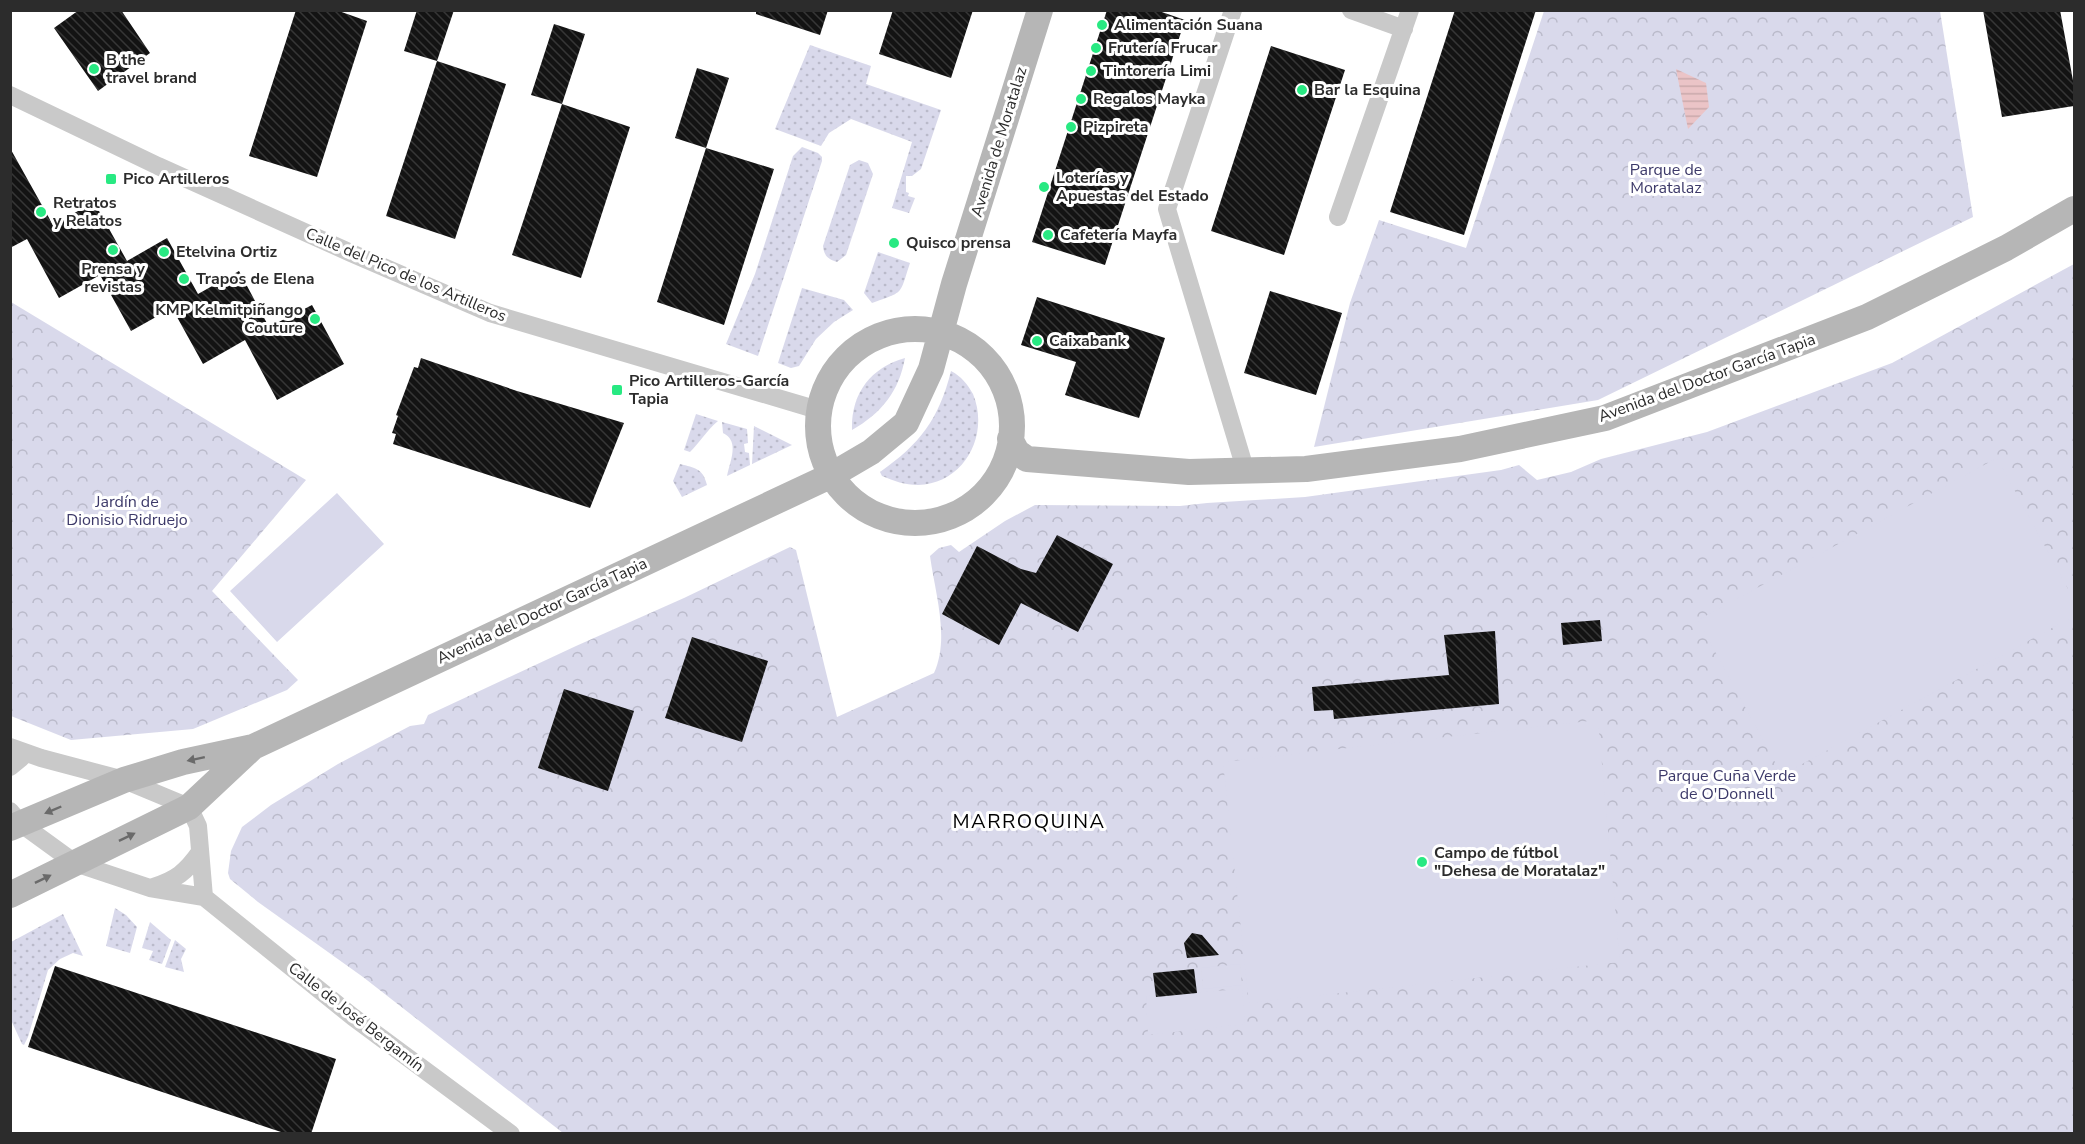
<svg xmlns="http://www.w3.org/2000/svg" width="2085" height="1144" viewBox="0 0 2085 1144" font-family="'Nunito Sans',sans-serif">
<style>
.park{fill:url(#park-crowns)}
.garden{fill:url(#garden-dots)}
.pitch{fill:#d9d9eb}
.water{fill:url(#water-rules)}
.building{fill:url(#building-back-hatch)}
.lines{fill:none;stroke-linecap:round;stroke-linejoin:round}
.street{stroke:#c9c9c9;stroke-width:18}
.secondary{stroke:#b6b6b6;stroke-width:26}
.oneway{fill:#6a6a6a}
.poi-dot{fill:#28e982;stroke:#fff;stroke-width:2}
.labels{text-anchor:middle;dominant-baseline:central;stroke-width:6;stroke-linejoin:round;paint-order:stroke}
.poi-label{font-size:16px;font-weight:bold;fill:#2c2c2c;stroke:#fff;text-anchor:start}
.street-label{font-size:16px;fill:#2c2c2c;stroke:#fff}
.park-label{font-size:16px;fill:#3c3969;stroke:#fff}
.quarter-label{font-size:20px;letter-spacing:1.5px;fill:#000;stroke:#fff}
</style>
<defs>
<pattern id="park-crowns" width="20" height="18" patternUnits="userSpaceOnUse" patternTransform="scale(1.5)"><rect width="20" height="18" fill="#d9d9eb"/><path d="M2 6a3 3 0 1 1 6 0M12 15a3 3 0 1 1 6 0" fill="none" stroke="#babaca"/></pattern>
<pattern id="garden-dots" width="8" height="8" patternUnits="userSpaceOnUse" patternTransform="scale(1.5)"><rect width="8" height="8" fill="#d9d9eb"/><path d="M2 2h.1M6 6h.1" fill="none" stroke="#babaca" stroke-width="1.8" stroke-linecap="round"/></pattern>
<pattern id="water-rules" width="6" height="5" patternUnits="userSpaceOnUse" patternTransform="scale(1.5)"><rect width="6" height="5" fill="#ebc4c7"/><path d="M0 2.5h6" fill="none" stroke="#caa9ab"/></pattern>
<pattern id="building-back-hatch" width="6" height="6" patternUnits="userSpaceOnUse" patternTransform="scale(1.5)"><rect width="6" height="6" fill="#131313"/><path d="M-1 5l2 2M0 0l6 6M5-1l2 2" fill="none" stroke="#363636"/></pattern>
</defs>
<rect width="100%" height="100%" fill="#fff"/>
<!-- park -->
<path class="park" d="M 1544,11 L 1940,11 L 1973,217 L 1598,400 L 1314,447 L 1350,303 L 1379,220 L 1466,248 Z
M 2074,264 L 2074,1133 L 563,1133 L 363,977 L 258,902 L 230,879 L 228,873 L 231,851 L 242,827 L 271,805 L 338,764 L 410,726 L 424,724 L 428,715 L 576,646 L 684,598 L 790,547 L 796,550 L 837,717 L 934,673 C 950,638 935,593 930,556 L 939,548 L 951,545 L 959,552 L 1005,521 L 1035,505 L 1180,506 L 1207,503 L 1305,497 L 1501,470 L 1519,465 L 1537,480 L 1571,472 L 1601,459 L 1707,432 L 1892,363 Z
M 11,302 L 306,480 L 212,591 L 298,680 L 287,690 L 193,729 L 71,740 L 11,716 Z"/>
<!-- garden -->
<path class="garden" d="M 810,45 L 871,66 L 866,84 L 941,110 L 921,169 L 912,176 L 906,176 L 906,192 L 909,193 L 908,196 L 915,198 L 909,213 L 892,208 L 912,142 L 851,119 L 829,133 L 821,146 L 775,129 Z
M 802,147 L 818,153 L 822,157 L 822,161 L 758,356 L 726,344 L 755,274 L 793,156 Z
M 859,160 L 868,163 L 873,174 L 846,255 L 837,262 C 828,259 824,256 823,246 L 850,165 Z
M 878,252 L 910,263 C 899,296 905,291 872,303 L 864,293 Z
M 802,288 L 844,300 L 853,310 L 834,322 L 816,339 L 799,366 L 791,368 L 778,363 Z
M 905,358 C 899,391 882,413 852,430 C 851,394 870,368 905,358 Z
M 951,371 C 961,376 968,385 973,394 C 990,435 964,484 918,485 C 905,485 894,481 882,476 L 880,472 C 920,444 939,419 951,371 Z
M 696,414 L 718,421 C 707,430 700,442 690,452 L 684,450 Z
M 722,422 L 747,429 L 748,443 L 744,444 L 745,452 L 749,453 L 750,465 L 727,476 C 730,461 740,441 723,433 Z
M 754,426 L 792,445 L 752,464 Z
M 680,464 C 695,468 703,468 707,485 L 682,497 L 673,481 Z
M 115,908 L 126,915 L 137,927 L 130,953 L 106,946 Z
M 63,914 L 83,956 L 73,953 L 60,959 L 48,970 L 28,1037 L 24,1045 L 22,1044 L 11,1020 L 11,942 Z
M 150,922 L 171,940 L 162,964 L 149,960 L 153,951 L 142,948 Z
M 175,940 L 186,949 L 181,959 L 184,972 L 165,967 Z"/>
<!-- pitch -->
<path class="pitch" d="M 1997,458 L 2074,600 L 2074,616 L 1782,775 L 1698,620 Z
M 337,493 L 384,544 L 277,642 L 230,591 Z
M 1598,720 L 1620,962 L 1249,1003 L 1223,762 Z
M 1240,964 L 1242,985 L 1203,989 L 1201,968 Z
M 1242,989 L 1245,1024 L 1148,1035 L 1146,996 Z"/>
<!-- water -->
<path class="water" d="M 1676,69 L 1706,83 L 1709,107 L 1688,129 Z"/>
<!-- building -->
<path class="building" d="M 79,10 L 121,10 L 150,53 L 98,91 L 54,28 Z
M 296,10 L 336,10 L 367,21 L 317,177 L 249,156 Z
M 417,10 L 454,10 L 437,61 L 404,51 Z
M 756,10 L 828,10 L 820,35 L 756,14 Z
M 893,10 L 973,10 L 951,78 L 879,54 Z
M 1107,10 L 1156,10 L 1185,20 L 1105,265 L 1032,242 Z
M 1455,10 L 1536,10 L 1464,235 L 1390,212 Z
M 1983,10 L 2060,10 L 2074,86 L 2074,106 L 2002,117 Z
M 554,24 L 585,34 L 562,104 L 531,95 Z
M 1271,46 L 1345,70 L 1284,255 L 1211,231 Z
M 437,61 L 506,84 L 455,239 L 386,216 Z
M 697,68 L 729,78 L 706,148 L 774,169 L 724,325 L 657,302 L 706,148 L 675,138 Z
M 562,104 L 630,127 L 581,278 L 512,255 Z
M 10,148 L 53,225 L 94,202 L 127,261 L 167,238 L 198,294 L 239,271 L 269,327 L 312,305 L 344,364 L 277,400 L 245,340 L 203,364 L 172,308 L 131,331 L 100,275 L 59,298 L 27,239 L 10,248 Z
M 1270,291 L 1342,313 L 1316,395 L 1244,373 Z
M 1037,297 L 1165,338 L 1139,418 L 1065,395 L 1076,362 L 1021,345 Z
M 421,358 L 517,391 L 624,423 L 590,508 L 393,444 L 396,434 L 392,433 L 398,416 L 396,415 L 414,367 L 418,368 Z
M 1057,535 L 1113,564 L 1078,632 L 1021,603 L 999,645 L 942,614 L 977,546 L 1021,569 L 1036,573 Z
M 1600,620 L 1602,641 L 1563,645 L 1561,623 Z
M 1495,631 L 1499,704 L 1334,719 L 1333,710 L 1314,711 L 1312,687 L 1449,675 L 1444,635 Z
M 692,637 L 768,661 L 742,742 L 665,718 Z
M 564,689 L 634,711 L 608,791 L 538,768 Z
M 1192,933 L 1202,935 L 1219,955 L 1187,958 L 1184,943 Z
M 55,966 L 336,1059 L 311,1134 L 287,1134 L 28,1047 Z
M 1194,969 L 1197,993 L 1156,997 L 1153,973 Z"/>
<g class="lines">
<!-- street -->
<path class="street" d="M 1233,10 L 1167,209 L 1246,472
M 1351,10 L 1404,29
M 10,95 L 158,166 L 351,253 L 490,313 L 818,410
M 1338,217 L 1410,10
M 10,747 L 41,758 L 124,780 L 189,807 L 198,826 L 204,897
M 10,767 L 21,758
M 10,811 L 20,823 L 75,863 L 150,888 L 204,897 L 353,1017 L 511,1134
M 153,887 C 176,880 186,872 200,852"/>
<!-- secondary -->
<path class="secondary" d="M818 426a97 97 0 1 1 194 0a97 97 0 1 1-194 0Z
M 1010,439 L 1017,452 L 1027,459 L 1189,472 L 1306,469 L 1460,449 L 1605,418 L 1867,317 L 2006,248 L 2074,209
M 10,828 L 124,780 L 183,762 L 253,747 L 830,476 L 871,452 L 906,423 L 931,369 L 954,284 L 1040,10
M 10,895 L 189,807 L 253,747"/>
</g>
<!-- one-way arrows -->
<defs><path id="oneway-solid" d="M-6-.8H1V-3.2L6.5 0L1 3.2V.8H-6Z" transform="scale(1.5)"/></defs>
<g class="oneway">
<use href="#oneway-solid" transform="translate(196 759) rotate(168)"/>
<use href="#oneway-solid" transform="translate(53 810) rotate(157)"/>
<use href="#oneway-solid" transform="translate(127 837) rotate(-26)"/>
<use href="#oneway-solid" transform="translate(43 879) rotate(-26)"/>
</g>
<!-- markers -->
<g class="poi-dot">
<circle cx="1102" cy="25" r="6"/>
<circle cx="1096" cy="48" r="6"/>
<circle cx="94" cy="69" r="6"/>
<circle cx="1091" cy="71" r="6"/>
<circle cx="1302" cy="90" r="6"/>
<circle cx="1081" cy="99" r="6"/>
<circle cx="1071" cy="127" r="6"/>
<rect x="105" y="173" width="12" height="12" rx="3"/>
<circle cx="1044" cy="187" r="6"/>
<circle cx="41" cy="212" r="6"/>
<circle cx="1048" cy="235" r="6"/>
<circle cx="894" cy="243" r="6"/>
<circle cx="113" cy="250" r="6"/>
<circle cx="164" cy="252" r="6"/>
<circle cx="184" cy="279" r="6"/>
<circle cx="315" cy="319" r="6"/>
<circle cx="1037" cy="341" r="6"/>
<rect x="611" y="384" width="12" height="12" rx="3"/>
<circle cx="1422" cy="862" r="6"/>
</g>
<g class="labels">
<!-- poi labels -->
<g class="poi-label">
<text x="1114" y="25">Alimentación Suana</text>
<text x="1108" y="48">Frutería Frucar</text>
<text x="106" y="60">B the<tspan x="106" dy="18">travel brand</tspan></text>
<text x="1103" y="71">Tintorería Limi</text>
<text x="1314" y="90">Bar la Esquina</text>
<text x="1093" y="99">Regalos Mayka</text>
<text x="1083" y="127">Pizpireta</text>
<text x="1056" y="178">Loterías y<tspan x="1056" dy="18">Apuestas del Estado</tspan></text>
<text x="123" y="179">Pico Artilleros</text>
<text x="53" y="203">Retratos<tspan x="53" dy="18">y Relatos</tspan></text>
<text x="1060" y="235">Cafetería Mayfa</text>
<text x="906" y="243">Quisco prensa</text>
<text x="176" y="252">Etelvina Ortiz</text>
<text x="113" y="269" text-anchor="middle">Prensa y<tspan x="113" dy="18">revistas</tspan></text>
<text x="196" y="279">Trapos de Elena</text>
<text x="303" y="310" text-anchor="end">KMP Kelmitpiñango<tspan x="303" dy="18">Couture</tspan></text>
<text x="1049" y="341">Caixabank</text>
<text x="629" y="381">Pico Artilleros-García<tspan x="629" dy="18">Tapia</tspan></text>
<text x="1434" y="853">Campo de fútbol<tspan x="1434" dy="18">"Dehesa de Moratalaz"</tspan></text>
</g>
<!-- street labels -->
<g class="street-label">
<text transform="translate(999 142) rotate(-73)">Avenida de Moratalaz</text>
<text transform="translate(406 275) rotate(23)">Calle del Pico de los Artilleros</text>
<text transform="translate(1707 378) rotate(-20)">Avenida del Doctor García Tapia</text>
<text transform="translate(542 611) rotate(-25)">Avenida del Doctor García Tapia</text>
<text transform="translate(356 1017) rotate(38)">Calle de José Bergamín</text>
</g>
<!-- park labels -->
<g class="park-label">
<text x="1666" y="170">Parque de<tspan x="1666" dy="18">Moratalaz</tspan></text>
<text x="127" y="502">Jardín de<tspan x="127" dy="18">Dionisio Ridruejo</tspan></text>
<text x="1727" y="776">Parque Cuña Verde<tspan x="1727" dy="18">de O'Donnell</tspan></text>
</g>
<!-- quarter labels -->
<g class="quarter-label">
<text x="1029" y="821">MARROQUINA</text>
</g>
</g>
<!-- border -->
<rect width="2085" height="1144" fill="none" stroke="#2c2c2c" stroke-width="24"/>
</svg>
